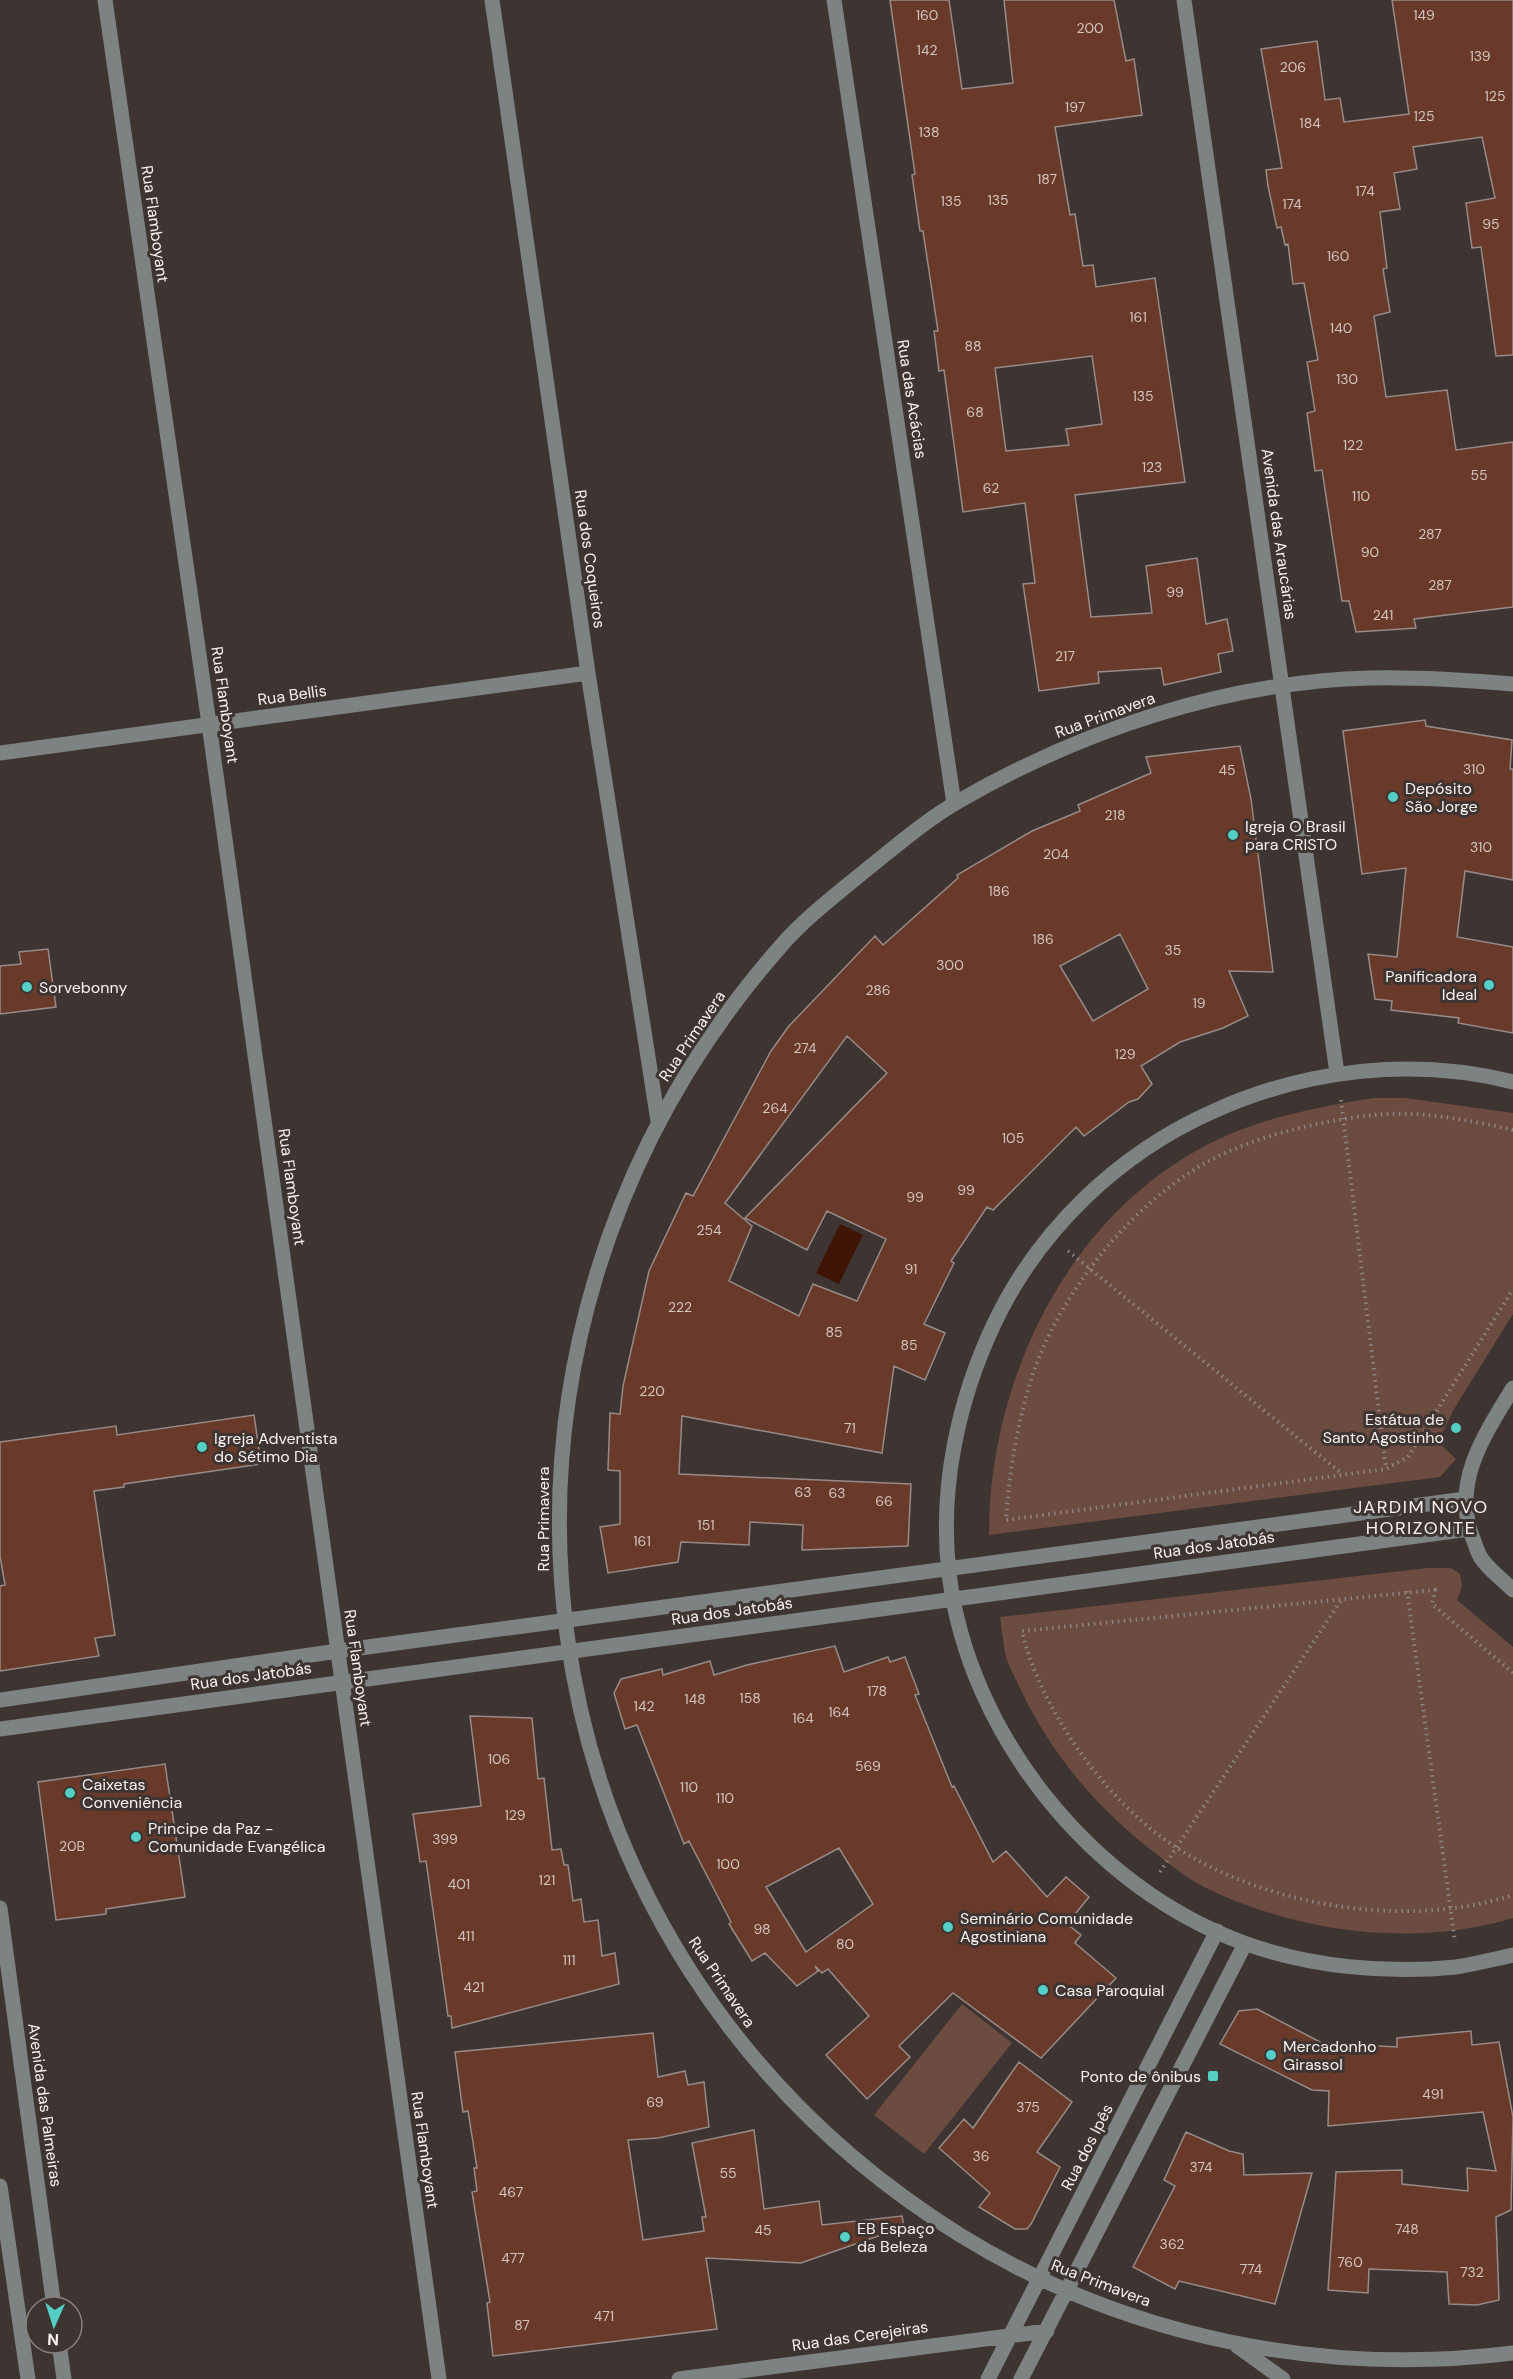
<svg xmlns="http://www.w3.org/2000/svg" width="1513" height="2379" viewBox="0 0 1513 2379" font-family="'DM Sans',sans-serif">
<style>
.green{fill:#6c4b40}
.water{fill:#3f1404}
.building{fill:#693a29;stroke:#968b88;stroke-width:1.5;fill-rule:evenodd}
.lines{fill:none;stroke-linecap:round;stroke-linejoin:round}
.path{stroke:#8d8583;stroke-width:4;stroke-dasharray:1.5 4.5;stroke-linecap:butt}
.minor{stroke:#7d8282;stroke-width:15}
.poi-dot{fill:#55cec5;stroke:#3e3532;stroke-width:2}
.labels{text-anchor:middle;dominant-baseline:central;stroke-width:6;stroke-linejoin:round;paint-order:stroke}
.number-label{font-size:14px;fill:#d4c4be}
.street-label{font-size:16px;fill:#f8f2f0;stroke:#3e3532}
.poi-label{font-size:16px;fill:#f8f2f0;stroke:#3e3532;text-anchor:start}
.neighbourhood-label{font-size:18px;letter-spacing:1.5px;fill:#f8f2f0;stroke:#3e3532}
</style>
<rect width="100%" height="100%" fill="#3e3532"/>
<!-- green -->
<path class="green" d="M 1374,1098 L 1405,1098 L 1513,1113 L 1513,1314 L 1454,1409 L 1438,1442 L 1456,1459 L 1440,1477 L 989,1535 C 989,1382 1065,1221 1203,1147 C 1255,1119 1316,1107 1374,1098 Z
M 1428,1568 L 1451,1568 L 1460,1574 L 1462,1587 L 1457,1600 L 1513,1647 L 1513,1918 C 1413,1948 1298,1933 1204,1887 C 1188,1879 1173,1867 1159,1856 C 1099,1811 1051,1755 1019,1686 C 1015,1677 1009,1667 1006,1657 C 1003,1644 1002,1630 1000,1617 Z
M 962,2004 L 1012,2043 L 924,2154 L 874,2115 Z"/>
<!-- water -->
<path class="water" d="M 840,1224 L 863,1235 L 839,1284 L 816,1273 Z"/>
<!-- building -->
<path class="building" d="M 890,0 L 949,0 L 962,89 L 1013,83 L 1004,0 L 1114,0 L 1126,61 L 1134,59 L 1142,115 L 1055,127 L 1070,215 L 1075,214 L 1083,266 L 1093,265 L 1096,287 L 1155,278 L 1185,482 L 1075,495 L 1091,617 L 1152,613 L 1146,566 L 1197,558 L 1206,624 L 1227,619 L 1233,651 L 1218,654 L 1221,672 L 1164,685 L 1161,668 L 1098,672 L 1099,683 L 1039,691 L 1023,584 L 1035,583 L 1025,503 L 963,512 L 944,370 L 939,371 L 934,331 L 938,331 L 923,231 L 920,231 L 912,175 L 915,174 ZM 1092,356 L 1102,424 L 1066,429 L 1069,445 L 1006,451 L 995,368 Z
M 1392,0 L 1513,0 L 1513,355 L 1496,356 L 1481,247 L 1472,248 L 1466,203 L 1495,198 L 1482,137 L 1413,147 L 1417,169 L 1394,173 L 1400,209 L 1380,212 L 1387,268 L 1383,269 L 1390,312 L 1374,316 L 1386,397 L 1447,390 L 1456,450 L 1513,442 L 1513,607 L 1414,619 L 1416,628 L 1356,632 L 1349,601 L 1342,601 L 1322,470 L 1315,471 L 1307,413 L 1315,411 L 1307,362 L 1318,360 L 1304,283 L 1293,284 L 1288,244 L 1285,245 L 1281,227 L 1277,228 L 1268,186 L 1266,170 L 1282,168 L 1261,49 L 1317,41 L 1325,100 L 1340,98 L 1344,122 L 1409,114 Z
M 1425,720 L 1426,726 L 1512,740 L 1510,769 L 1513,769 L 1513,880 L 1465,871 L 1457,937 L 1513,947 L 1513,1033 L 1458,1023 L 1459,1018 L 1391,1010 L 1392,1001 L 1375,999 L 1368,954 L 1397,957 L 1406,868 L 1362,874 L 1343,731 Z
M 1240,746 L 1251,799 L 1273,972 L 1229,971 L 1248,1016 L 1223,1028 L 1180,1042 L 1141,1066 L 1152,1084 L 1138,1099 L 1129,1102 L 1084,1136 L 1076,1127 L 993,1210 L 987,1207 L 951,1261 L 954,1263 L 924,1324 L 945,1333 L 925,1380 L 894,1366 L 882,1453 L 682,1416 L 679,1474 L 911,1484 L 908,1546 L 802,1550 L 803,1525 L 750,1522 L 749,1545 L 681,1542 L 678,1562 L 608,1573 L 600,1527 L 620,1524 L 620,1471 L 608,1470 L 610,1413 L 620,1414 L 623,1386 L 649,1271 L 686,1193 L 693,1196 L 771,1051 L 789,1026 L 875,936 L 883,945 L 958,878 L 957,875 L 1032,831 L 1080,811 L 1078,805 L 1151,773 L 1146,757 ZM 1120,934 L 1148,989 L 1093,1021 L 1060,966 ZM 847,1036 L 887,1073 L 745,1218 L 807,1250 L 827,1211 L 886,1239 L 857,1301 L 813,1284 L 799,1316 L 729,1281 L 752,1226 L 725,1203 Z
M 48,949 L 56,1007 L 0,1014 L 0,966 L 21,964 L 19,952 Z
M 254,1415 L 261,1464 L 124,1484 L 124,1487 L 94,1491 L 115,1635 L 95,1638 L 99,1656 L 0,1671 L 0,1586 L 5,1585 L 0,1556 L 0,1442 L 116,1426 L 117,1435 Z
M 835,1646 L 844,1672 L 888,1657 L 890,1662 L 905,1657 L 919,1694 L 915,1695 L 952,1787 L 954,1786 L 993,1862 L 1006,1851 L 1047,1897 L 1066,1877 L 1089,1897 L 1067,1924 L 1081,1935 L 1075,1943 L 1116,1978 L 1041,2058 L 953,1993 L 899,2046 L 910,2057 L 867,2099 L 826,2055 L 869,2016 L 828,1969 L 822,1973 L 815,1966 L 818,1971 L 797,1986 L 765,1953 L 752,1961 L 729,1924 L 731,1922 L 689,1841 L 684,1844 L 637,1725 L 625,1729 L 614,1693 L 621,1679 L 662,1669 L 663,1675 L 710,1661 L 714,1675 L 747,1665 ZM 839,1848 L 873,1904 L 806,1952 L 766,1887 Z
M 470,1716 L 532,1718 L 538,1779 L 544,1778 L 552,1850 L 561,1849 L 564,1865 L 568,1865 L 573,1901 L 581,1899 L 584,1922 L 598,1920 L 602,1956 L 615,1953 L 619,1984 L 452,2028 L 451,2016 L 448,2016 L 426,1861 L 420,1862 L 413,1814 L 481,1806 Z
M 165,1764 L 185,1897 L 106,1909 L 106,1914 L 56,1920 L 38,1782 Z
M 1257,2009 L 1322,2043 L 1397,2047 L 1397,2038 L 1471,2031 L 1472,2045 L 1499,2042 L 1513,2117 L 1511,2210 L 1496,2217 L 1499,2300 L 1477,2305 L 1449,2304 L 1447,2272 L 1369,2269 L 1368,2293 L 1328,2290 L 1336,2172 L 1402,2170 L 1402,2184 L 1468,2191 L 1467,2168 L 1496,2171 L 1483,2112 L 1328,2126 L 1329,2091 L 1312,2090 L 1220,2044 L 1239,2011 Z
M 653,2033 L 658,2077 L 685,2071 L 688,2085 L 704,2082 L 709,2127 L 658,2138 L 628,2140 L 643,2240 L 704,2231 L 702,2217 L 706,2217 L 692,2143 L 754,2130 L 764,2209 L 819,2201 L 822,2225 L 902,2216 L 904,2227 L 801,2263 L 706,2258 L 717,2329 L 493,2356 L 487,2303 L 490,2302 L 472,2192 L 477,2191 L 474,2168 L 477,2168 L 468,2111 L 463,2112 L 455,2052 Z
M 1019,2062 L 1072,2102 L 1037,2152 L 1060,2167 L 1031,2224 L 1027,2229 L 1015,2229 L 979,2207 L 990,2193 L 939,2148 L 964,2119 L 973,2128 Z
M 1186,2132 L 1229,2151 L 1243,2154 L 1244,2175 L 1312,2173 L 1275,2304 L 1179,2281 L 1175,2289 L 1133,2267 L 1175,2186 L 1164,2180 Z"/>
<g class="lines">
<!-- path -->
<path class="path" d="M 1341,1100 L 1386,1469
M 1513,1130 C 1469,1120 1418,1110 1373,1115 C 1319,1121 1255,1136 1207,1162 C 1128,1206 1052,1302 1028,1390 C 1016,1432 1009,1476 1006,1520 L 1386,1469 L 1408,1457 L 1513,1289
M 1068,1251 L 1341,1473
M 1407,1591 L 1455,1942
M 1513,1673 L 1432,1604 L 1435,1590 L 1022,1631 C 1040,1710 1108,1804 1177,1848 C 1269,1907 1408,1929 1513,1895
M 1160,1872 L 1342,1599"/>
<!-- minor -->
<path class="minor" d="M 105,0 L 209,724 L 439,2379
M 492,0 L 588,673 L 658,1121
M 834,0 L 954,804
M 1184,0 L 1337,1073
M 1513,684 C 1465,680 1417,677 1369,678 C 1226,682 1082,730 959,801 C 926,820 896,846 866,870 C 837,894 805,918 780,947 C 429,1347 503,1951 960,2235 C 1125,2337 1322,2377 1513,2353
M 0,753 L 588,673
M 1513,1082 C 1414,1057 1307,1069 1214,1111 C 1119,1153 1039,1229 994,1324 C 958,1400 939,1489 949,1573 C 968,1734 1092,1888 1244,1943 C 1310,1967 1387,1974 1456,1967 C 1475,1964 1494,1959 1513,1955
M 1513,1388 C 1485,1434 1452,1481 1472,1536 C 1475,1543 1477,1552 1481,1558 C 1489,1570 1503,1580 1513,1590
M 0,1700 L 338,1651 L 1465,1499
M 0,1729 L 1469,1529
M 0,1908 L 54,2307
M 0,2186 L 28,2379
M 59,2343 L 64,2379
M 1237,2346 L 1283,2379
M 679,2379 L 1047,2331
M 988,2379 L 1217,1931
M 1021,2379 L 1245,1944"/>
</g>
<!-- markers -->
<g class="poi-dot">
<circle cx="1393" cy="797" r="6"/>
<circle cx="1233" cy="835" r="6"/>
<circle cx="1489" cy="985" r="6"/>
<circle cx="27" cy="987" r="6"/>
<circle cx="1456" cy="1428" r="6"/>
<circle cx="202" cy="1447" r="6"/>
<circle cx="70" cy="1793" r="6"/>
<circle cx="136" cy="1837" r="6"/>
<circle cx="948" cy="1927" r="6"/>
<circle cx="1043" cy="1990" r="6"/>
<circle cx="1271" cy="2055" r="6"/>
<rect x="1207" y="2070" width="12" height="12" rx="3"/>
<circle cx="845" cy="2237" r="6"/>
</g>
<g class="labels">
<!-- number labels -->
<g class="number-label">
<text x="927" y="15">160</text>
<text x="1424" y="15">149</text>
<text x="1090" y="28">200</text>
<text x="927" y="50">142</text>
<text x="1480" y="56">139</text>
<text x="1293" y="67">206</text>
<text x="1495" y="96">125</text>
<text x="1075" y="107">197</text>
<text x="1424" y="116">125</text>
<text x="1310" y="123">184</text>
<text x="929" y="132">138</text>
<text x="1047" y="179">187</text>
<text x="1365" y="191">174</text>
<text x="998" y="200">135</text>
<text x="951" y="201">135</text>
<text x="1292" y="204">174</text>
<text x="1491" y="224">95</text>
<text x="1338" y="256">160</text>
<text x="1138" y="317">161</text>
<text x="1341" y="328">140</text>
<text x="973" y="346">88</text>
<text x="1347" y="379">130</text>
<text x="1143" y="396">135</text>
<text x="975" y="412">68</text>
<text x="1353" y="445">122</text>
<text x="1152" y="467">123</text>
<text x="1479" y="475">55</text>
<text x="991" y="488">62</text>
<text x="1361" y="496">110</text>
<text x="1430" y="534">287</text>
<text x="1370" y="552">90</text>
<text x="1440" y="585">287</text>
<text x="1175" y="592">99</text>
<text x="1383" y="615">241</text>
<text x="1065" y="656">217</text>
<text x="1474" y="769">310</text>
<text x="1227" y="770">45</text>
<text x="1115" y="815">218</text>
<text x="1481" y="847">310</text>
<text x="1056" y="854">204</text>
<text x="999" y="891">186</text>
<text x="1043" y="939">186</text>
<text x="1173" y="950">35</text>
<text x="950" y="965">300</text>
<text x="878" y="990">286</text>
<text x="1199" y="1003">19</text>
<text x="805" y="1048">274</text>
<text x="1125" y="1054">129</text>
<text x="775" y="1108">264</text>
<text x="1013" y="1138">105</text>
<text x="966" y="1190">99</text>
<text x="915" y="1197">99</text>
<text x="709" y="1230">254</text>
<text x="911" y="1269">91</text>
<text x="680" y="1307">222</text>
<text x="834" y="1332">85</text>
<text x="909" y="1345">85</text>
<text x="652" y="1391">220</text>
<text x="850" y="1428">71</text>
<text x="803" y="1492">63</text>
<text x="837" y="1493">63</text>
<text x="884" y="1501">66</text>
<text x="706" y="1525">151</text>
<text x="642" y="1541">161</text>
<text x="877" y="1691">178</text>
<text x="750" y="1698">158</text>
<text x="695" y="1699">148</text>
<text x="644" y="1706">142</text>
<text x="839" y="1712">164</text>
<text x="803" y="1718">164</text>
<text x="499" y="1759">106</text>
<text x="868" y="1766">569</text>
<text x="689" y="1787">110</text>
<text x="725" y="1798">110</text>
<text x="515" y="1815">129</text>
<text x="445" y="1839">399</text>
<text x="72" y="1846">20B</text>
<text x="728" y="1864">100</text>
<text x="547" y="1880">121</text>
<text x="459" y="1884">401</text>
<text x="762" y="1929">98</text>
<text x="466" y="1936">411</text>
<text x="845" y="1944">80</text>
<text x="569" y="1960">111</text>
<text x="474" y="1987">421</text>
<text x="1433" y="2094">491</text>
<text x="655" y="2102">69</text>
<text x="1028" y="2107">375</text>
<text x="981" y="2156">36</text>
<text x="1201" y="2167">374</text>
<text x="728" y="2173">55</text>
<text x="511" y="2192">467</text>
<text x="1407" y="2229">748</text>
<text x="763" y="2230">45</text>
<text x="1172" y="2244">362</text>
<text x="513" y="2258">477</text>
<text x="1350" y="2262">760</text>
<text x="1251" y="2269">774</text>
<text x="1472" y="2272">732</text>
<text x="604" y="2316">471</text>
<text x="522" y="2325">87</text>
</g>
<!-- street labels -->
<g class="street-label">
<text transform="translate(155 224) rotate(82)">Rua Flamboyant</text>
<text transform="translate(912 399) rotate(81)">Rua das Acácias</text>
<text transform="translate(1279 534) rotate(82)">Avenida das Araucárias</text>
<text transform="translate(590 559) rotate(82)">Rua dos Coqueiros</text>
<text transform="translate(292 695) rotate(-8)">Rua Bellis</text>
<text transform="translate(225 705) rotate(82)">Rua Flamboyant</text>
<text transform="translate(1105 715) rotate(-20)">Rua Primavera</text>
<text transform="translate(692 1036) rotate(-56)">Rua Primavera</text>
<text transform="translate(292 1187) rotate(82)">Rua Flamboyant</text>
<text transform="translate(543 1519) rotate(-90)">Rua Primavera</text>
<text transform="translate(1214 1545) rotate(-8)">Rua dos Jatobás</text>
<text transform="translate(732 1611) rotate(-8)">Rua dos Jatobás</text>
<text transform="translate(358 1668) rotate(82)">Rua Flamboyant</text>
<text transform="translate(251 1676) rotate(-8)">Rua dos Jatobás</text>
<text transform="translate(722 1982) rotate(56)">Rua Primavera</text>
<text transform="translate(45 2105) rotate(82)">Avenida das Palmeiras</text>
<text transform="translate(1087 2147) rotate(-63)">Rua dos Ipês</text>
<text transform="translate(425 2150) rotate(82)">Rua Flamboyant</text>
<text transform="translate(1101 2283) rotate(21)">Rua Primavera</text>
<text transform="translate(860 2336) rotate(-8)">Rua das Cerejeiras</text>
</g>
<!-- poi labels -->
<g class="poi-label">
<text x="1405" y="788">Depósito<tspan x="1405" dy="18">São Jorge</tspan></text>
<text x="1245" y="826">Igreja O Brasil<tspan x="1245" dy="18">para CRISTO</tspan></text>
<text x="1477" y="976" text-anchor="end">Panificadora<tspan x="1477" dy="18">Ideal</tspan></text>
<text x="39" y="987">Sorvebonny</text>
<text x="1444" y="1419" text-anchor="end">Estátua de<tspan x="1444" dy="18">Santo Agostinho</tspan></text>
<text x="214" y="1438">Igreja Adventista<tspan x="214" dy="18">do Sétimo Dia</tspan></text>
<text x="82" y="1784">Caixetas<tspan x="82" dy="18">Conveniência</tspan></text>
<text x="148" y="1828">Principe da Paz -<tspan x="148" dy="18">Comunidade Evangélica</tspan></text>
<text x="960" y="1918">Seminário Comunidade<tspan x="960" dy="18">Agostiniana</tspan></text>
<text x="1055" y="1990">Casa Paroquial</text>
<text x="1283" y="2046">Mercadonho<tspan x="1283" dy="18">Girassol</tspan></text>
<text x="1201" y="2076" text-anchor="end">Ponto de ônibus</text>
<text x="857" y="2228">EB Espaço<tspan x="857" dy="18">da Beleza</tspan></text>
</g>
<!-- neighbourhood labels -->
<g class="neighbourhood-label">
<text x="1421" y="1507">JARDIM NOVO<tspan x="1421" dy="21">HORIZONTE</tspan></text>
</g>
</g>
<!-- north arrow -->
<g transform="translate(54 2325) rotate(183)"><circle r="28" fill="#3e3532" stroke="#88817e" stroke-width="1.5"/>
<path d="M0-4.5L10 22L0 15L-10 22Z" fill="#55cec5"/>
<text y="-9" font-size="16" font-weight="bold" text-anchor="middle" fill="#f8f2f0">N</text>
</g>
</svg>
